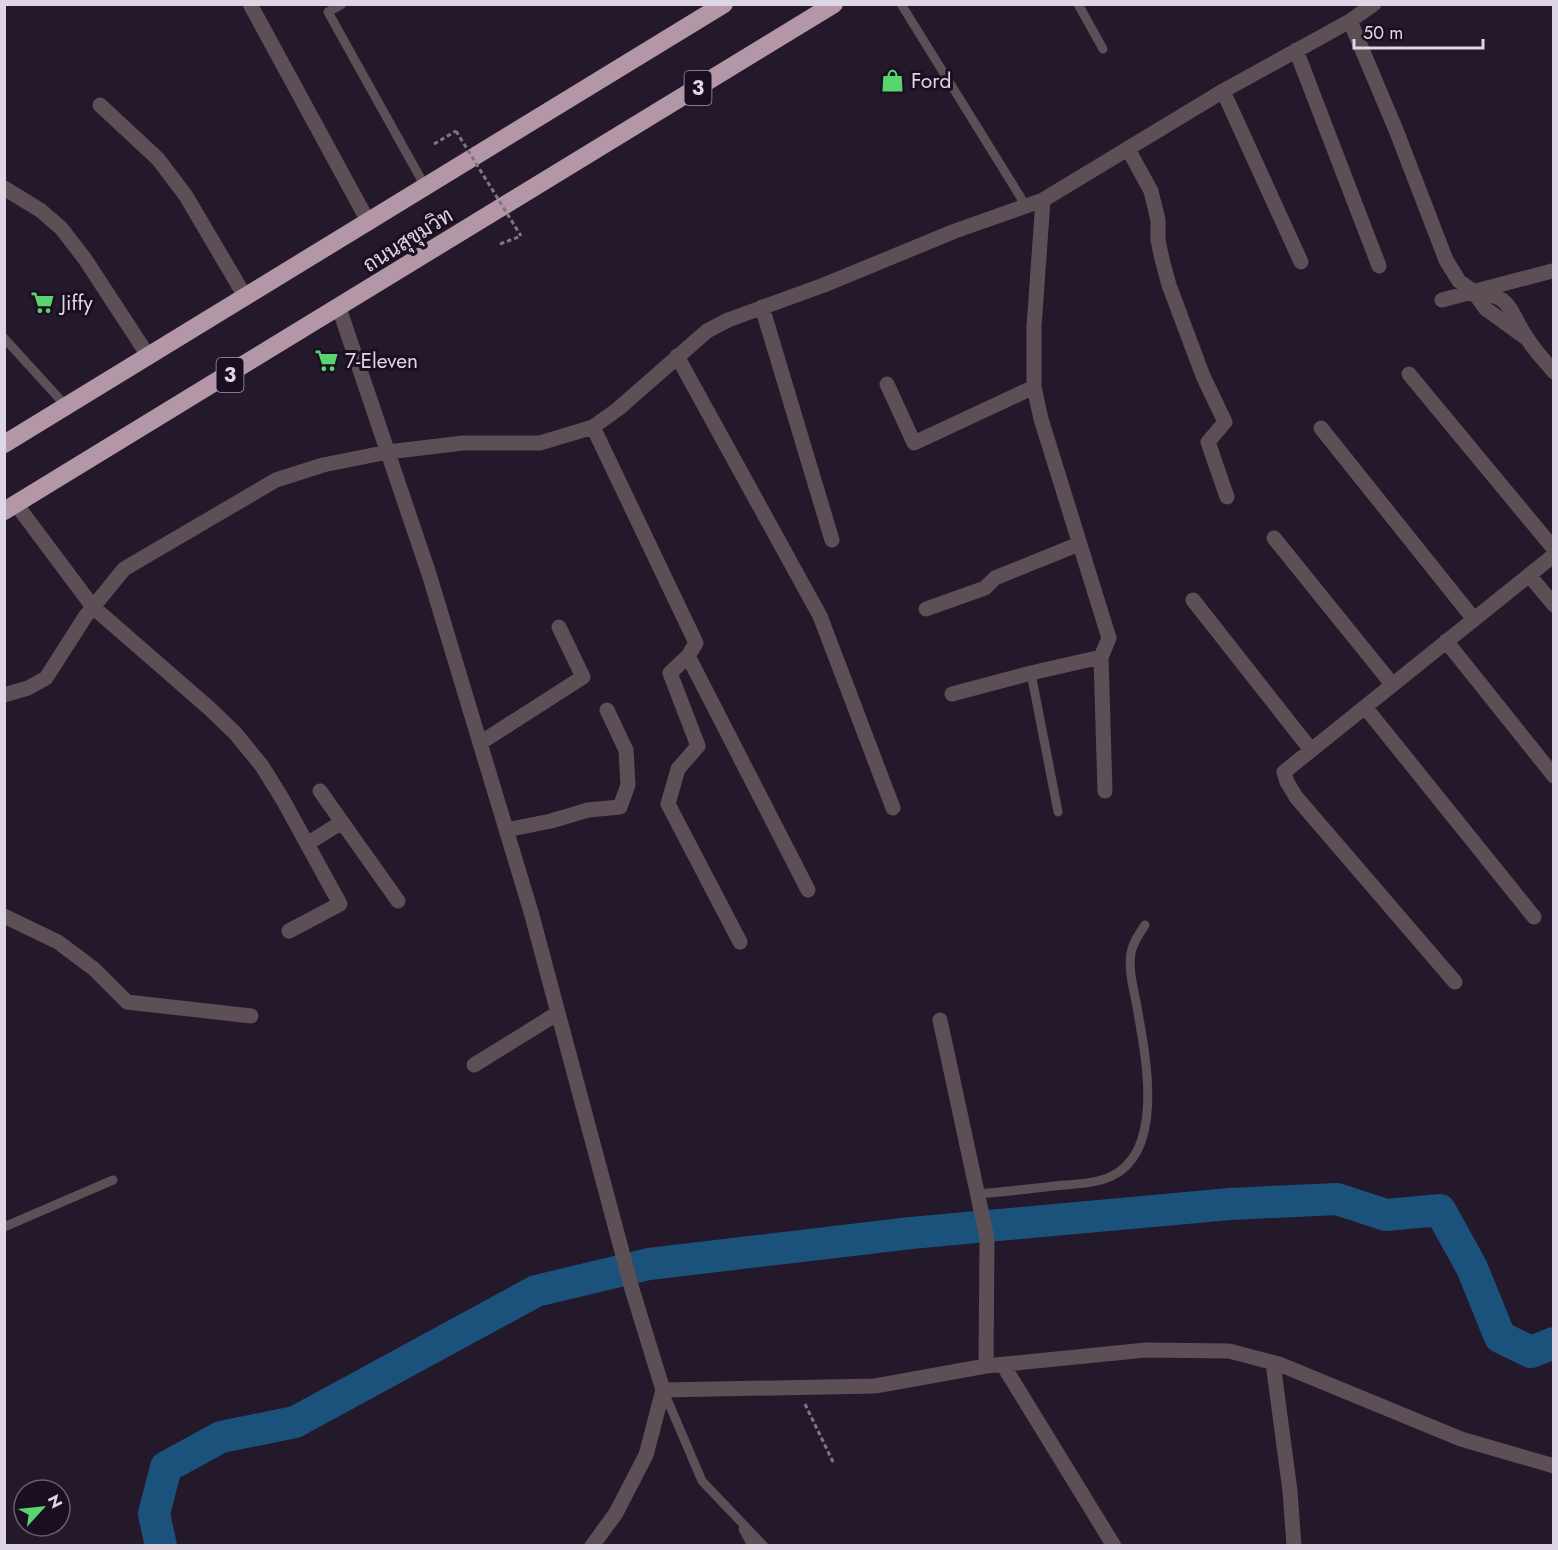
<svg xmlns="http://www.w3.org/2000/svg" width="1558" height="1550" viewBox="0 0 1558 1550" font-family="Jost,Sarabun,sans-serif">
<style>
.lines{fill:none;stroke-linecap:round;stroke-linejoin:round}
.river{stroke:#1b527c;stroke-width:32}
.path{stroke:#7f7585;stroke-width:3;stroke-dasharray:4.5 3;stroke-linecap:butt}
.lane{stroke:#5c5056;stroke-width:9}
.street{stroke:#5c5056;stroke-width:15}
.highway{stroke:#b497a6;stroke-width:18}
.path-bridge{stroke:#7f7585;stroke-width:3;stroke-dasharray:4.5 3;stroke-linecap:butt}
.labels{text-anchor:middle;dominant-baseline:central;stroke-width:6;stroke-linejoin:round;paint-order:stroke}
.shield{fill:#1a0f21;stroke:#a39aaa;stroke-width:1.5}
.shield-label{font-size:20px;font-weight:bold;fill:#ded6e4}
.poi-label{font-size:21px;fill:#ded6e4;stroke:#1a0f21;text-anchor:start}
.street-label{font-size:21px;fill:#ded6e4;stroke:#1a0f21}
</style>
<rect width="100%" height="100%" fill="#24182b"/>
<g class="lines">
<!-- river -->
<path class="river" d="M 161,1546 L 154,1514 L 166,1467 L 221,1437 L 295,1422 L 536,1291 L 649,1264 L 911,1233 L 1230,1204 L 1337,1199 L 1386,1215 L 1440,1210 L 1472,1268 L 1500,1337 L 1531,1352 L 1554,1343"/>
<!-- path -->
<path class="path" d="M 434,144 L 456,131
M 500,244 L 521,236
M 805,1404 L 834,1464"/>
<!-- lane -->
<path class="lane" d="M 342,4 L 328,12 L 426,188
M 901,4 L 1026,206
M 1078,4 L 1103,49
M 4,338 L 67,407
M 1031,673 L 1058,812
M 977,1194 C 1003,1192 1029,1189 1054,1186 C 1074,1184 1095,1184 1112,1176 C 1166,1150 1145,1053 1137,1007 C 1134,990 1128,970 1131,953 C 1133,942 1139,934 1145,925
M 4,1227 L 113,1180
M 664,1392 L 702,1481 L 764,1546
M 743,1529 L 752,1546"/>
<!-- street -->
<path class="street" d="M 250,4 L 369,223
M 1350,21 L 1396,130 L 1446,260 L 1459,281 L 1473,291 L 1486,309 L 1526,338
M 1296,50 L 1379,266
M 1223,91 L 1301,262
M 100,105 L 158,159 L 186,196 L 246,298
M 1128,149 L 1151,191 L 1158,220 L 1158,240 L 1162,259 L 1169,285 L 1203,376 L 1225,422 L 1208,442 L 1227,497
M 4,188 L 40,210 L 61,228 L 85,259 L 149,357
M 1473,291 C 1513,295 1508,310 1527,338 C 1534,350 1545,361 1554,372
M 1442,300 L 1552,271
M 762,307 L 832,540
M 339,308 L 429,574 L 531,912 L 632,1289 L 663,1390 L 646,1455 L 616,1513 L 592,1546
M 677,356 L 820,616 L 893,808
M 1409,374 L 1554,549
M 887,384 L 914,443 L 1034,387
M 593,427 L 696,643 L 688,656 L 670,673 L 698,746 L 678,769 L 668,804 L 740,942
M 1321,428 L 1473,618
M 16,504 L 93,607 L 209,708 L 235,733 L 262,766 L 283,800 L 340,904 L 289,931
M 1274,538 L 1392,684
M 1529,575 L 1554,605
M 1193,600 L 1311,750
M 926,609 L 985,588 L 995,578 L 1079,544
M 1446,641 L 1554,776
M 688,656 L 808,890
M 1101,657 L 1105,791
M 952,694 L 1031,673 L 1101,657 L 1109,638 L 1041,419 L 1034,387 L 1034,327 L 1043,200
M 4,695 L 28,688 L 46,678 L 85,617 L 124,569 L 276,480 L 323,465 L 388,452 L 463,443 L 540,443 L 593,427 L 618,409 L 707,331 L 728,320 L 824,285 L 955,231 L 1043,200 L 1223,91 L 1350,21 L 1374,4
M 1365,707 L 1534,917
M 480,743 L 583,677 L 559,627
M 320,791 L 398,901
M 506,830 L 551,821 L 588,810 L 620,807 L 628,785 L 626,750 L 607,710
M 307,844 L 342,822
M 4,916 L 58,942 L 94,969 L 127,1002 L 251,1016
M 1455,982 L 1296,797 L 1287,782 L 1284,772 L 1554,555
M 940,1020 L 987,1238 L 986,1366
M 474,1065 L 558,1013
M 1273,1363 L 1290,1491 L 1294,1546
M 1003,1365 L 1114,1546
M 663,1390 L 875,1386 L 986,1366 L 1146,1350 L 1229,1351 L 1279,1364 L 1461,1439 L 1554,1466"/>
<!-- highway -->
<path class="highway" d="M 4,444 L 724,4
M 4,511 L 834,4"/>
<!-- path-bridge -->
<path class="path-bridge" d="M 456,131 L 521,236"/>
</g>
<!-- icons -->
<defs>
<symbol id="shop-bare" viewBox="-9 -9 18 18"><path d="M-5-2.5h2.3a2.7 3.5 0 0 1 5.4 0H5L5.5 6h-11ZM-1.5-2.5h3a1.5 2.3 0 0 0-3 0Z" fill="#58d56f" stroke="#1a0f21" stroke-width="2.5" paint-order="stroke"/></symbol>
<symbol id="supermarket-bare" viewBox="-9 -9 18 18"><path d="M-6-5.5h2.5l.6 2H6L4.5 2H-2.5L-4.4-4H-6ZM-1.5 3.2a1.3 1.3 0 1 0 .1 0ZM3 3.2a1.3 1.3 0 1 0 .1 0Z" fill="#58d56f" stroke="#1a0f21" stroke-width="2.5" paint-order="stroke"/></symbol>
</defs>
<g fill-rule="evenodd">
<use href="#shop-bare" x="876" y="64" width="33" height="33"/>
<use href="#supermarket-bare" x="26" y="286" width="33" height="33"/>
<use href="#supermarket-bare" x="310" y="344" width="33" height="33"/>
</g>
<g class="labels">
<!-- shield labels -->
<g class="shield">
<rect x="684.5" y="71" width="27" height="34" rx="4.5"/>
<rect x="216.5" y="358" width="27" height="34" rx="4.5"/>
</g>
<g class="shield-label">
<text x="698" y="88">3</text>
<text x="230" y="375">3</text>
</g>
<!-- poi labels -->
<g class="poi-label">
<text x="911" y="81">Ford</text>
<text x="61" y="303">Jiffy</text>
<text x="345" y="361">7-Eleven</text>
</g>
<!-- street labels -->
<g class="street-label">
<text transform="translate(408 240) rotate(-32)">ถนนสุขุมวิท</text>
</g>
</g>
<!-- border -->
<rect width="1558" height="1550" fill="none" stroke="#ded6e4" stroke-width="12"/>
<!-- north arrow -->
<g transform="translate(42 1508) rotate(63)"><circle r="28" fill="#1a0f21" stroke="#685f6f" stroke-width="1.5"/>
<path d="M0-4.5L10 22L0 15L-10 22Z" fill="#58d56f"/>
<text y="-9" font-size="16" font-weight="bold" text-anchor="middle" fill="#ded6e4">N</text>
</g>
<!-- scale -->
<path d="M1354 39v9h129v-9" fill="none" stroke="#ded6e4" stroke-width="3"/>
<text x="1363" y="39" font-size="18" fill="#ded6e4" stroke="#1a0f21" stroke-width="4.5" paint-order="stroke">50 m</text>
</svg>
